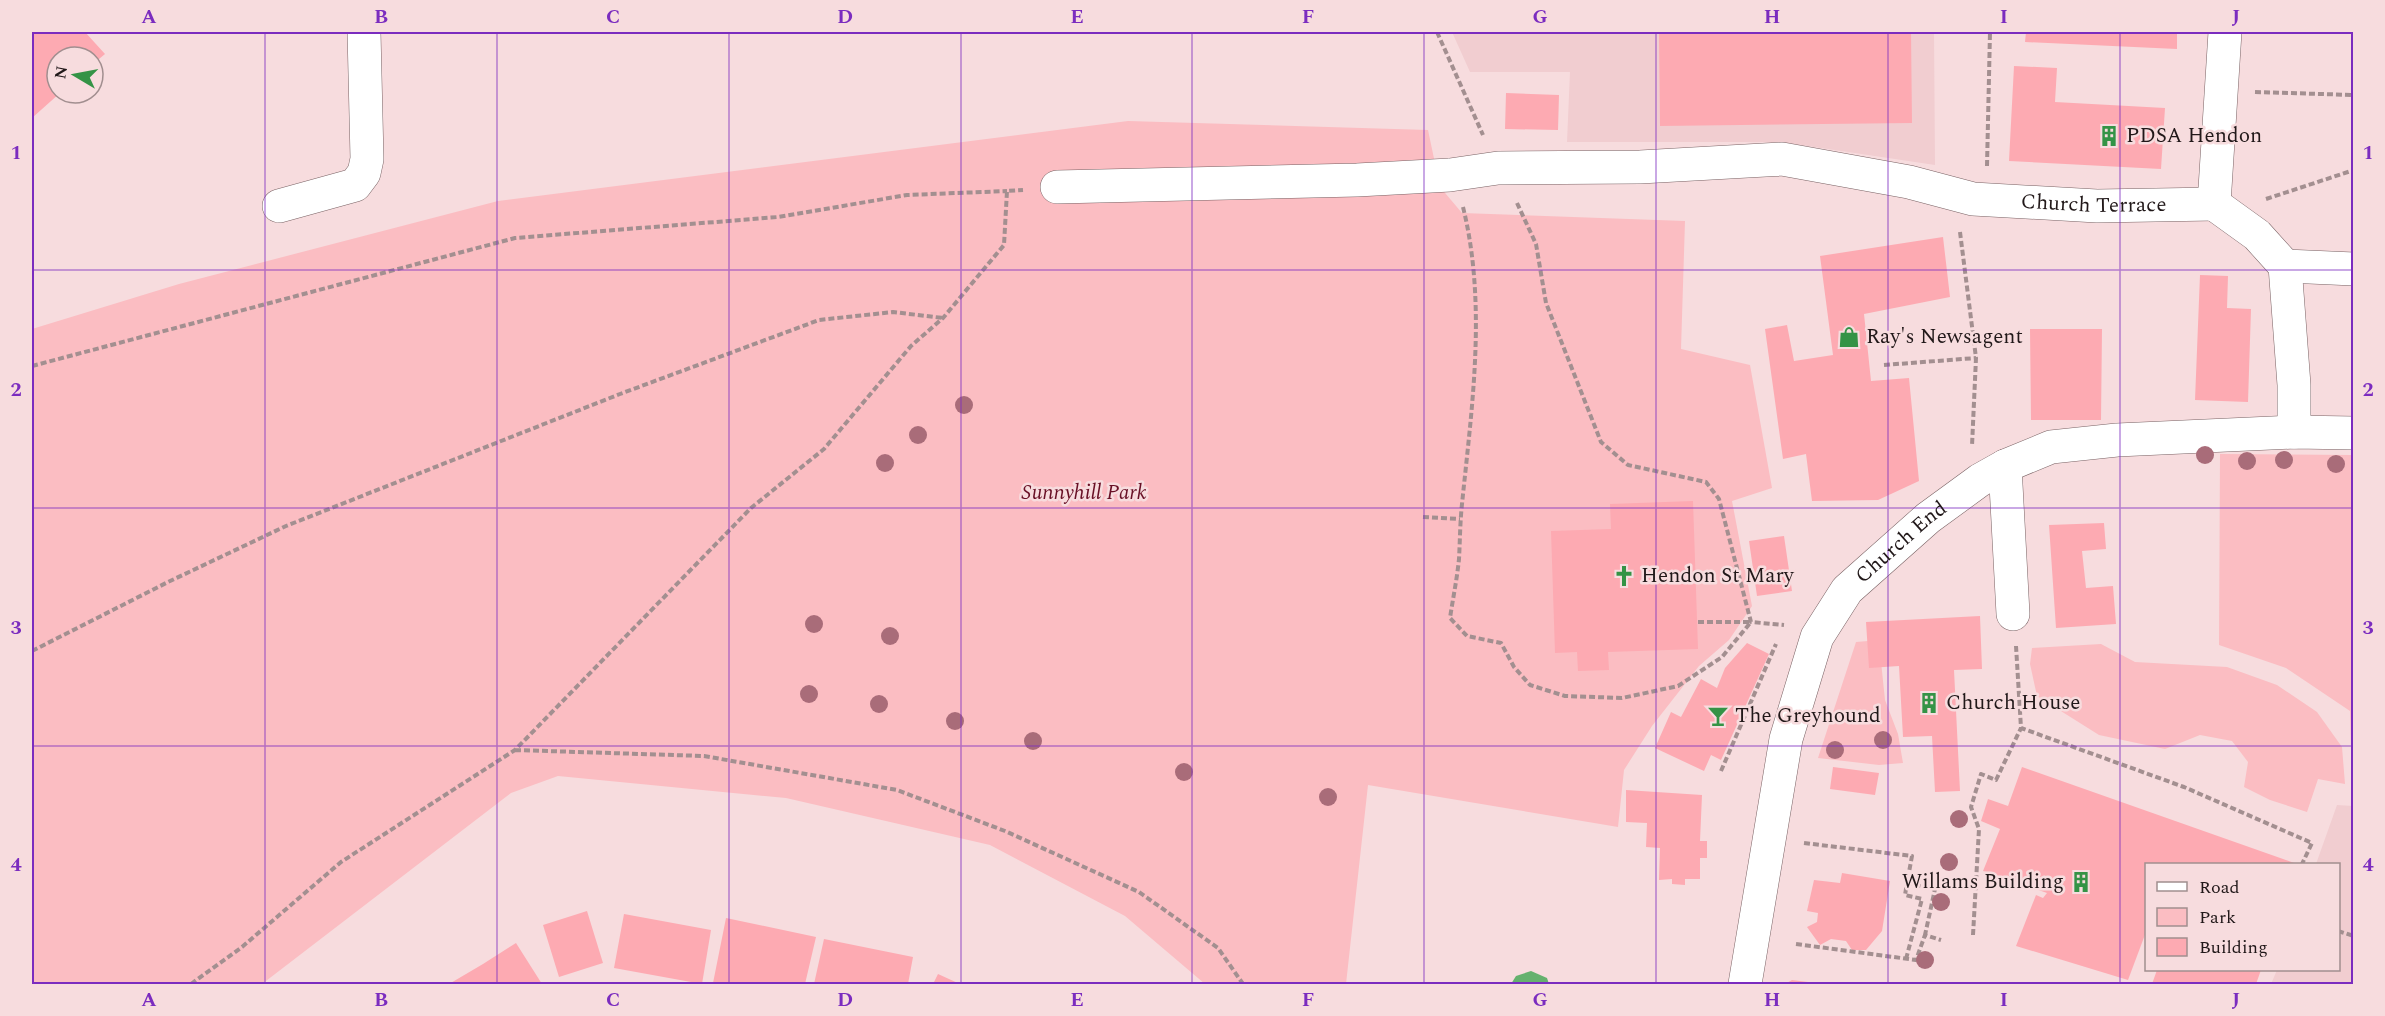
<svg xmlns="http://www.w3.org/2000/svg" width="2385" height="1016" viewBox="0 0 2385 1016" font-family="Spectral,serif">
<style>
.built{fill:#f1cdd0}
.green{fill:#fbbdc2}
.water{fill:#65b16e}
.building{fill:#fdaab2}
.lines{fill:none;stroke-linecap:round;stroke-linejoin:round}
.minor-casing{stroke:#796264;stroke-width:34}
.path{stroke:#a38f90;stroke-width:4;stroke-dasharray:6 3;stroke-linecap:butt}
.minor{stroke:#fff;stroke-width:33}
.tree{fill:#a96c79}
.grid{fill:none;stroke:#7b2cbf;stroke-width:1.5;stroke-opacity:0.55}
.labels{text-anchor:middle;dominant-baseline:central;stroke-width:5;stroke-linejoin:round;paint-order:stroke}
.poi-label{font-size:21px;fill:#211819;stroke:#f7dcde;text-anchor:start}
.street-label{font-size:21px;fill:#211819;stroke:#f7dcde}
.park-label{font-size:21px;font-style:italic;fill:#691026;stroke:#f7dcde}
.neatline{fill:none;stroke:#7b2cbf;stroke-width:2}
.grid-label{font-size:20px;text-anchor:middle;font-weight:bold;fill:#7b2cbf}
</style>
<rect width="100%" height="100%" fill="#f7dcde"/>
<!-- built -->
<path class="built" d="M 1452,32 L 1934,32 L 1935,165 L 1781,142 L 1567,142 L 1570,72 L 1470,72 Z
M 2337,805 L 2353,806 L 2353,984 L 2271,984 L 2277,970 L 2338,970 L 2338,864 L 2316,864 Z"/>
<!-- green -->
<path class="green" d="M 1128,121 L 1428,130 L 1440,187 L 1462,213 L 1685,221 L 1681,349 L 1750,365 L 1772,488 L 1732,501 L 1752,606 L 1729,640 L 1699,666 L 1652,726 L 1624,770 L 1618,827 L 1368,785 L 1346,984 L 1205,984 L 1125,916 L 990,845 L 786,798 L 558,776 L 511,793 L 262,984 L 32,984 L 32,329 L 179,284 L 498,201 Z
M 2220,454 L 2353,455 L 2353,789 L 2352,789 L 2350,711 L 2286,668 L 2219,645 Z
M 1868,641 L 1880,652 L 1885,700 L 1898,734 L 1903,763 L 1879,765 L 1818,758 L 1856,642 Z
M 2101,644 L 2135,662 L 2227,667 L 2277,685 L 2317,712 L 2342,747 L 2345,784 L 2318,779 L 2307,812 L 2270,800 L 2244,787 L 2248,762 L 2232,741 L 2200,735 L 2165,749 L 2099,735 L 2037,696 L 2030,664 L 2032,648 Z"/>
<!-- water -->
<path class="water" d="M 1531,971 L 1547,978 L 1549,984 L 1511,984 L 1516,976 Z"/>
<!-- building -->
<path class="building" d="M 32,32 L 85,32 L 105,54 L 93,64 L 93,57 L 57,57 L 57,93 L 60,93 L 32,118 Z
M 1659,32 L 1911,32 L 1912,123 L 1660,126 Z
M 2026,32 L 2177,32 L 2177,49 L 2025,42 Z
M 2014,66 L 2057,68 L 2055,102 L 2165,108 L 2161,169 L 2009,161 Z
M 1506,93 L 1559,95 L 1558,130 L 1505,129 Z
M 1943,237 L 1950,297 L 1864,314 L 1871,381 L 1909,378 L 1919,481 L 1878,500 L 1812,501 L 1806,454 L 1783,459 L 1765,329 L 1787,325 L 1794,361 L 1833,355 L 1820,256 Z
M 2200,275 L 2228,276 L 2227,308 L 2251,309 L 2248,402 L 2195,400 Z
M 2030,329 L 2102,329 L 2101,420 L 2031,420 Z
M 1693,501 L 1698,649 L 1608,652 L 1609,670 L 1578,671 L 1577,652 L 1555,653 L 1551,531 L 1611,529 L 1610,504 Z
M 2104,523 L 2106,549 L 2082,551 L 2086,588 L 2113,586 L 2116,624 L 2056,628 L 2049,525 Z
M 1784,536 L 1792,591 L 1757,596 L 1749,541 Z
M 1980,616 L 1982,669 L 1954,670 L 1960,791 L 1935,792 L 1932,736 L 1903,737 L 1899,666 L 1869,668 L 1866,622 Z
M 1747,643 L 1769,654 L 1721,760 L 1711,755 L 1704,771 L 1655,748 L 1671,712 L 1681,717 L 1701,679 L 1717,688 L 1725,668 Z
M 1833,767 L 1879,773 L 1875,795 L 1830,789 Z
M 2022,767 L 2297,864 L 2146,864 L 2146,932 L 2128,980 L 2016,946 L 2036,895 L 2043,898 L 2047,893 L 1983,871 L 2000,829 L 1981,821 L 1988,799 L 2008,806 Z
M 1626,790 L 1702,795 L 1700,841 L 1707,841 L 1707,858 L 1700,858 L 1700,879 L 1685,879 L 1685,885 L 1672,884 L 1672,879 L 1659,880 L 1660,848 L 1646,847 L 1647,823 L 1626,822 Z
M 1842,873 L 1890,881 L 1882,931 L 1866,950 L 1852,950 L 1846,941 L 1831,939 L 1820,945 L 1807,927 L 1817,922 L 1818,913 L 1807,911 L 1814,880 L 1840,883 Z
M 587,911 L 603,963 L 559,977 L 543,925 Z
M 624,914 L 711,930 L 702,984 L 614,968 Z
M 726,918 L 816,937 L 805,984 L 713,983 Z
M 824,939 L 913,957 L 908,984 L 814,984 Z
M 516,943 L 542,984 L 449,984 L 483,964 Z
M 2157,970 L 2261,970 L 2256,984 L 2152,984 Z
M 938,974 L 960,984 L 933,984 Z
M 1792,980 L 1816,983 L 1816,984 L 1785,984 Z
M 1626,982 L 1668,982 L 1668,984 L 1626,984 Z"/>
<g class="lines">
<defs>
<g id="minor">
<path id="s1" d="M 1057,187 L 1357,180 L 1450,175 L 1498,168 L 1640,167 L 1782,159 L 1909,182 L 1973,199 L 2097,206 L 2214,204"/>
<path d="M 2214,204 L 2257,235 L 2285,266 L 2294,385 L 2294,432"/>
<path d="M 2214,204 L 2225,32"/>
<path d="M 279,206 L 355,185 L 364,173 L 367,159 L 364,32"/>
<path d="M 2285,266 L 2354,269"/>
<path d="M 2005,466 L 2013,614"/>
<path id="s2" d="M 1745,984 L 1786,739 L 1817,637 L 1847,590 L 1928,518 L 1980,480 L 2005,466 L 2051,447 L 2117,440 L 2294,432 L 2354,433"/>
</g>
</defs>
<!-- minor casing -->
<use href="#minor" class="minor-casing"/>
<!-- path -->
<path class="path" d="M 1437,32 L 1483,135
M 2255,92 L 2354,95
M 1987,166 L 1990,32
M 2266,199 L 2354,170
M 1517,203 L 1536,244 L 1546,303 L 1601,442 L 1628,465 L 1706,482 L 1719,499 L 1751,622 L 1784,625
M 1463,207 C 1487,304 1472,406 1462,504 C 1460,522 1460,541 1459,559 C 1457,579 1453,598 1450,618 L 1467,636 L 1501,643 L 1514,667 L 1530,685 L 1565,696 L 1622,698 L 1678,686 L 1722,657 L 1751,622
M 1960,232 L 1976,358 L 1972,446
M 1884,365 L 1976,358
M 32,366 L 515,238 L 778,217 L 907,195 L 1007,191
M 1423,517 L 1460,519
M 1698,622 L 1750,622
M 2016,646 L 2021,728 L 2184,787 L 2312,843 L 2302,864
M 32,651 L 168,582 L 286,526 L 620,394 L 819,320 L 893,312 L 943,318
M 515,750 L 704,756 L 897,790 L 1005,831 L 1139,892 L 1218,948 L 1243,984
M 1721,771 L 1776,644
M 1804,843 L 1912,856 L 1907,883 L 1935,889 L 1925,935
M 2338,931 L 2354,936
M 1973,935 L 1979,829 L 1971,807 L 1981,774 L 1996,780 L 2021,728
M 1796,944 L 1916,960 L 1925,935 L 1941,940
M 1906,959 L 1922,899 L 1905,895 L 1907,883
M 191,984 L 242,947 L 341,862 L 515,750 L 751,508 L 824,449 L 911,346 L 943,318 L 1004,245 L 1007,191 L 1023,190"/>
<!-- minor -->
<use href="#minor" class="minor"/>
</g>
<!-- trees -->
<g class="tree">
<circle cx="964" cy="405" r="9"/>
<circle cx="918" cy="435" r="9"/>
<circle cx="2205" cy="455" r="9"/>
<circle cx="2284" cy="460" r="9"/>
<circle cx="2247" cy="461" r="9"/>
<circle cx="885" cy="463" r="9"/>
<circle cx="2336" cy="464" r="9"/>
<circle cx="814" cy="624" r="9"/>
<circle cx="890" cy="636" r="9"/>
<circle cx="809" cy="694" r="9"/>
<circle cx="879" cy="704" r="9"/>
<circle cx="955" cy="721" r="9"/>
<circle cx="1883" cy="740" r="9"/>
<circle cx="1033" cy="741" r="9"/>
<circle cx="1835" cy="750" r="9"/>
<circle cx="1184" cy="772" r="9"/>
<circle cx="1328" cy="797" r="9"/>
<circle cx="1959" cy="819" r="9"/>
<circle cx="1949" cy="862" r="9"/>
<circle cx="1941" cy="902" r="9"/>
<circle cx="1925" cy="960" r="9"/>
</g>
<!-- grid -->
<path class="grid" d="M 265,32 L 265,984M 497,32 L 497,984M 729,32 L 729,984M 961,32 L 961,984M 1192,32 L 1192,984M 1424,32 L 1424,984M 1656,32 L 1656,984M 1888,32 L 1888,984M 2120,32 L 2120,984M 32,270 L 2354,270M 32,508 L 2354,508M 32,746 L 2354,746"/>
<!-- icons -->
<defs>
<symbol id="building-bare" viewBox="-9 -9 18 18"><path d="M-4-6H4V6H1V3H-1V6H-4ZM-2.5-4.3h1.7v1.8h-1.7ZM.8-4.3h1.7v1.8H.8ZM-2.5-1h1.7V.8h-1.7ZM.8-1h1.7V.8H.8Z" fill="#349346" stroke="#f7dcde" stroke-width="2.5" paint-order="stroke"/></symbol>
<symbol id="shop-bare" viewBox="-9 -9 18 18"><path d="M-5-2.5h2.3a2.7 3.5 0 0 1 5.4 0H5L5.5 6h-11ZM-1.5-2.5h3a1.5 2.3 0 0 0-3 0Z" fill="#349346" stroke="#f7dcde" stroke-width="2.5" paint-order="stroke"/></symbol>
<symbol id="church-bare" viewBox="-9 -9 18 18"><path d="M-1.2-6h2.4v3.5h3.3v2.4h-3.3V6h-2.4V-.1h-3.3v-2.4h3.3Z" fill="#349346" stroke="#f7dcde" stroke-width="2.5" paint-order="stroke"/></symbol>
<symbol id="bar-bare" viewBox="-9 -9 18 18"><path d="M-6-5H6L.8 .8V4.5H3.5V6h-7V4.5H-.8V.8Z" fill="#349346" stroke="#f7dcde" stroke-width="2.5" paint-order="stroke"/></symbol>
</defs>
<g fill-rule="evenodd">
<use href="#building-bare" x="2094" y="121" width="30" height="30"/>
<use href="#shop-bare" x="1834" y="322" width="30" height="30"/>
<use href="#church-bare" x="1609" y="561" width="30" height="30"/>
<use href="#building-bare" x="1914" y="688" width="30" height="30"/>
<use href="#bar-bare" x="1703" y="701" width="30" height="30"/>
<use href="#building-bare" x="2066" y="867" width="30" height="30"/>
</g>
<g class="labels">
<!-- poi labels -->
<g class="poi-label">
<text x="2126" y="136">PDSA Hendon</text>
<text x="1866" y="337">Ray's Newsagent</text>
<text x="1641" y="576">Hendon St Mary</text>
<text x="1946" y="703">Church House</text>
<text x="1735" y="716">The Greyhound</text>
<text x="2064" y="882" text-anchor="end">Willams Building</text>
</g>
<!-- street labels -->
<g class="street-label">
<text stroke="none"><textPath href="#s1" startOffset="1042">Church Terrace</textPath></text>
<text stroke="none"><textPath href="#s2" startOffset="483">Church End</textPath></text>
</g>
<!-- park labels -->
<g class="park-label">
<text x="1084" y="493">Sunnyhill Park</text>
</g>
</g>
<!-- border -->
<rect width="2385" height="1016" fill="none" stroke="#f7dcde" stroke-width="66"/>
<!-- legend -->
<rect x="2145" y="863" width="195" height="108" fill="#f7dcde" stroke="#a18e8f" stroke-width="1.5"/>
<rect x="2157" y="882" width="30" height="9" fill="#ffffff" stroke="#a18e8f" stroke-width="1.5"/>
<text x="2199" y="893" font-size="18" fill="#211819">Road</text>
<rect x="2157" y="908" width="30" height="18" fill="#fbbdc2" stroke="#a18e8f" stroke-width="1.5"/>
<text x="2199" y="923" font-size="18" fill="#211819">Park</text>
<rect x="2157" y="938" width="30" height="18" fill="#fdaab2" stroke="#a18e8f" stroke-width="1.5"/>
<text x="2199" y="953" font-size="18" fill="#211819">Building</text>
<!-- north arrow -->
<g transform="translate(75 75) rotate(280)"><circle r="28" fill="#f7dcde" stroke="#a18e8f" stroke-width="1.5"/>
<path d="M0-4.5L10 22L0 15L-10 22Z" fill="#349346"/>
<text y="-9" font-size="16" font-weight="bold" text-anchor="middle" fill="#211819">N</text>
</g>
<rect x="33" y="33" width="2319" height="950" class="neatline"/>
<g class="grid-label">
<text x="149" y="23">A</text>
<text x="381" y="23">B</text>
<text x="613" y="23">C</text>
<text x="845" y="23">D</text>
<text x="1077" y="23">E</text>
<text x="1308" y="23">F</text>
<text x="1540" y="23">G</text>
<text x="1772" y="23">H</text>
<text x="2004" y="23">I</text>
<text x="2236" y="23">J</text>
<text x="16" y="159">1</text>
<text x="2368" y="159">1</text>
<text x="16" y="396">2</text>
<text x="2368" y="396">2</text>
<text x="16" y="634">3</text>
<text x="2368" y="634">3</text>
<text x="16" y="871">4</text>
<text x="2368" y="871">4</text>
<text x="149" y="1006">A</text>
<text x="381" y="1006">B</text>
<text x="613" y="1006">C</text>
<text x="845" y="1006">D</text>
<text x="1077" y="1006">E</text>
<text x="1308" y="1006">F</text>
<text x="1540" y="1006">G</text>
<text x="1772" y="1006">H</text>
<text x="2004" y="1006">I</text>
<text x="2236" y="1006">J</text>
</g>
</svg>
